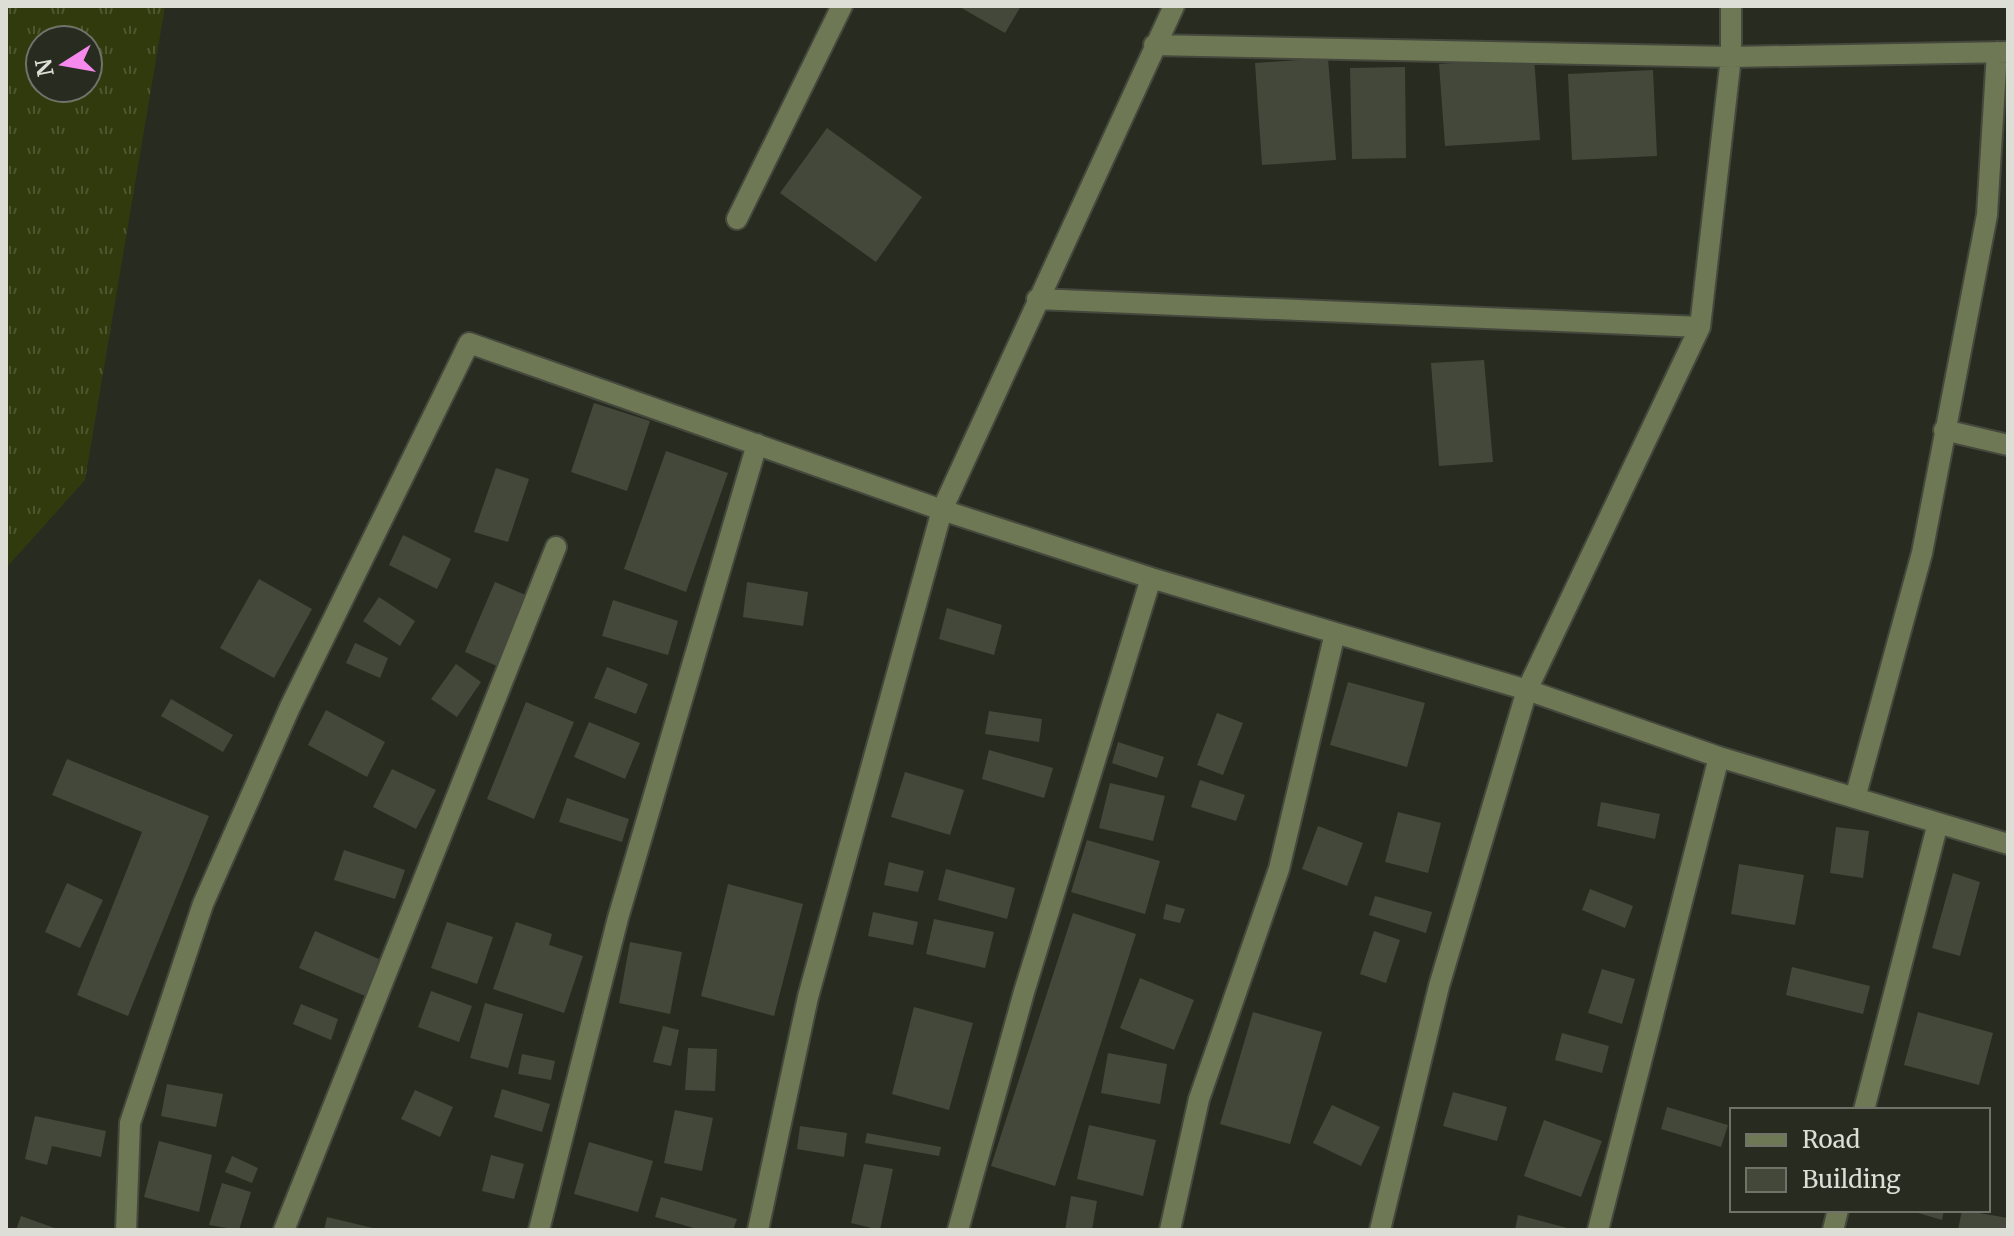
<svg xmlns="http://www.w3.org/2000/svg" width="2014" height="1236" viewBox="0 0 2014 1236" font-family="Merriweather,serif">
<style>
.grass{fill:url(#grass-tufts);fill-rule:evenodd}
.building{fill:#44483b}
.lines{fill:none;stroke-linecap:round;stroke-linejoin:round}
.minor-casing{stroke:#45483d;stroke-width:24}
.minor{stroke:#6e7854;stroke-width:20}
</style>
<defs>
<pattern id="grass-tufts" width="24" height="20" patternUnits="userSpaceOnUse" patternTransform="scale(2)"><rect width="24" height="20" fill="#313a0c"/><path d="M3 7l-1-3M5 7V3M7 7l1-3M15 17l-1-3M17 17v-4M19 17l1-3" fill="none" stroke="#4e562f"/></pattern>
</defs>
<rect width="100%" height="100%" fill="#282b20"/>
<!-- grass -->
<path class="grass" d="M 6,6 L 165,6 L 85,480 L 6,568 ZM 40,40 L 88,40 L 88,88 L 40,88 Z"/>
<!-- building -->
<path class="building" d="M 958,6 L 1021,6 L 1005,33 Z
M 1534,57 L 1540,140 L 1445,146 L 1439,64 Z
M 1328,58 L 1336,160 L 1262,165 L 1255,63 Z
M 1405,67 L 1406,158 L 1352,159 L 1350,68 Z
M 1653,70 L 1657,156 L 1572,160 L 1568,74 Z
M 827,128 L 922,197 L 876,262 L 780,193 Z
M 1484,360 L 1493,462 L 1439,466 L 1431,363 Z
M 594,403 L 650,421 L 627,491 L 571,472 Z
M 666,451 L 728,473 L 686,592 L 624,569 Z
M 496,468 L 529,479 L 508,542 L 474,532 Z
M 403,535 L 451,559 L 437,589 L 389,565 Z
M 259,579 L 312,609 L 274,678 L 220,648 Z
M 495,582 L 528,596 L 499,667 L 465,652 Z
M 747,582 L 808,592 L 803,626 L 743,617 Z
M 379,597 L 415,621 L 400,646 L 363,621 Z
M 613,600 L 678,621 L 668,655 L 602,636 Z
M 947,608 L 1002,625 L 994,655 L 939,639 Z
M 355,643 L 388,658 L 380,678 L 346,663 Z
M 456,664 L 481,682 L 457,717 L 431,699 Z
M 607,667 L 648,684 L 636,714 L 594,698 Z
M 1348,682 L 1425,703 L 1407,767 L 1330,745 Z
M 171,699 L 233,735 L 223,752 L 161,716 Z
M 526,702 L 574,722 L 534,819 L 487,799 Z
M 326,710 L 385,742 L 367,777 L 308,745 Z
M 989,711 L 1042,719 L 1039,742 L 985,734 Z
M 1217,713 L 1243,723 L 1223,775 L 1197,765 Z
M 589,722 L 640,743 L 625,779 L 574,757 Z
M 1118,742 L 1164,757 L 1157,778 L 1112,763 Z
M 989,750 L 1053,768 L 1044,798 L 982,779 Z
M 67,759 L 209,816 L 128,1016 L 77,995 L 142,832 L 52,795 Z
M 392,769 L 436,790 L 416,829 L 373,807 Z
M 905,772 L 964,790 L 950,835 L 891,817 Z
M 1200,780 L 1245,795 L 1236,821 L 1191,807 Z
M 1110,783 L 1165,796 L 1153,841 L 1099,828 Z
M 567,798 L 629,819 L 622,842 L 559,822 Z
M 1601,802 L 1660,814 L 1655,839 L 1597,826 Z
M 1398,812 L 1441,823 L 1428,873 L 1385,862 Z
M 1318,826 L 1363,843 L 1347,886 L 1302,869 Z
M 1836,827 L 1869,831 L 1863,878 L 1830,873 Z
M 1087,840 L 1160,861 L 1145,914 L 1071,892 Z
M 344,850 L 405,870 L 395,899 L 334,880 Z
M 889,862 L 924,871 L 918,892 L 884,885 Z
M 1739,864 L 1804,875 L 1795,925 L 1731,914 Z
M 946,869 L 1015,888 L 1007,919 L 938,900 Z
M 1953,873 L 1980,882 L 1960,956 L 1932,948 Z
M 67,883 L 103,900 L 80,948 L 45,932 Z
M 728,884 L 803,904 L 774,1016 L 701,996 Z
M 1590,889 L 1633,906 L 1625,928 L 1582,910 Z
M 1375,896 L 1432,912 L 1426,933 L 1369,915 Z
M 1166,904 L 1185,909 L 1180,923 L 1163,919 Z
M 873,912 L 918,922 L 913,945 L 868,936 Z
M 1073,913 L 1136,934 L 1055,1186 L 991,1166 Z
M 934,919 L 994,932 L 985,968 L 926,954 Z
M 447,922 L 493,937 L 477,984 L 431,968 Z
M 516,922 L 552,934 L 549,945 L 583,956 L 564,1013 L 493,989 Z
M 315,931 L 379,959 L 365,996 L 299,968 Z
M 1374,931 L 1400,940 L 1386,983 L 1360,974 Z
M 630,942 L 682,952 L 670,1014 L 619,1003 Z
M 1792,967 L 1870,986 L 1863,1014 L 1786,995 Z
M 1602,969 L 1635,979 L 1622,1024 L 1588,1013 Z
M 1140,978 L 1194,1000 L 1174,1050 L 1120,1028 Z
M 431,991 L 472,1006 L 459,1042 L 418,1027 Z
M 485,1003 L 523,1014 L 508,1068 L 470,1058 Z
M 301,1004 L 338,1019 L 331,1040 L 293,1024 Z
M 914,1007 L 973,1023 L 949,1110 L 892,1094 Z
M 1253,1012 L 1322,1032 L 1290,1144 L 1220,1124 Z
M 1918,1012 L 1993,1033 L 1979,1085 L 1904,1065 Z
M 663,1026 L 679,1030 L 671,1066 L 653,1062 Z
M 1562,1033 L 1609,1046 L 1602,1073 L 1555,1060 Z
M 688,1048 L 717,1049 L 715,1091 L 685,1090 Z
M 1108,1053 L 1167,1064 L 1160,1104 L 1101,1093 Z
M 522,1054 L 555,1061 L 551,1080 L 518,1074 Z
M 167,1084 L 223,1094 L 216,1127 L 161,1116 Z
M 502,1089 L 550,1104 L 542,1132 L 494,1117 Z
M 415,1090 L 453,1107 L 440,1137 L 401,1119 Z
M 1453,1092 L 1507,1107 L 1497,1141 L 1443,1126 Z
M 1332,1105 L 1380,1127 L 1361,1166 L 1313,1143 Z
M 1667,1107 L 1728,1125 L 1721,1147 L 1661,1129 Z
M 675,1110 L 713,1118 L 702,1171 L 664,1163 Z
M 35,1116 L 106,1131 L 101,1157 L 52,1146 L 47,1165 L 25,1159 Z
M 1544,1120 L 1602,1141 L 1581,1197 L 1524,1176 Z
M 1089,1125 L 1156,1140 L 1143,1196 L 1077,1179 Z
M 800,1126 L 847,1133 L 844,1157 L 797,1149 Z
M 867,1133 L 941,1147 L 939,1156 L 865,1143 Z
M 159,1141 L 212,1155 L 199,1212 L 144,1197 Z
M 589,1142 L 653,1161 L 638,1212 L 574,1194 Z
M 491,1155 L 524,1164 L 514,1199 L 482,1191 Z
M 232,1156 L 258,1168 L 252,1183 L 225,1172 Z
M 864,1164 L 893,1169 L 880,1230 L 851,1223 Z
M 222,1183 L 251,1192 L 239,1230 L 209,1225 Z
M 1071,1196 L 1097,1201 L 1092,1230 L 1065,1230 Z
M 661,1197 L 737,1219 L 733,1230 L 701,1230 L 655,1217 Z
M 1908,1210 L 1944,1210 L 1942,1220 Z
M 1962,1210 L 2008,1218 L 2008,1230 L 1958,1230 Z
M 1518,1215 L 1571,1229 L 1571,1230 L 1515,1230 Z
M 21,1216 L 60,1230 L 16,1230 Z
M 327,1217 L 377,1229 L 377,1230 L 324,1230 Z"/>
<g class="lines">
<defs>
<path id="minor" d="M 1731,6 L 1731,57 L 2008,52
M 737,219 L 842,6
M 1037,299 L 1700,327 L 1731,57 L 1154,45
M 1944,430 L 2008,445
M 1855,798 L 1922,553 L 1987,215 L 1997,52
M 1864,1110 L 1938,823
M 126,1230 L 130,1123 L 203,904 L 290,707 L 469,343 L 942,510 L 1151,578 L 1527,690 L 1719,757 L 2008,844
M 284,1230 L 556,547
M 539,1230 L 618,918 L 757,444
M 758,1230 L 808,997 L 942,510 L 1174,6
M 958,1230 L 1024,992 L 1151,578
M 1170,1230 L 1199,1099 L 1279,869 L 1335,633
M 1380,1230 L 1439,986 L 1527,690 L 1700,327
M 1598,1230 L 1719,757
M 1833,1230 L 1838,1210"/>
</defs>
<!-- minor casing -->
<use href="#minor" class="minor-casing"/>
<!-- minor -->
<use href="#minor" class="minor"/>
</g>
<!-- border -->
<rect width="2014" height="1236" fill="none" stroke="#dddfd7" stroke-width="16"/>
<!-- legend -->
<rect x="1730" y="1108" width="260" height="104" fill="#282b20" stroke="#707369" stroke-width="2"/>
<rect x="1746" y="1134" width="40" height="12" fill="#6e7854" stroke="#707369" stroke-width="2"/>
<text x="1802" y="1148" font-size="24" fill="#dddfd7">Road</text>
<rect x="1746" y="1168" width="40" height="24" fill="#44483b" stroke="#707369" stroke-width="2"/>
<text x="1802" y="1188" font-size="24" fill="#dddfd7">Building</text>
<!-- north arrow -->
<g transform="translate(64 64) rotate(259)"><circle r="38" fill="#282b20" stroke="#707369" stroke-width="2"/>
<path d="M0-6L14 30L0 20L-14 30Z" fill="#f689ed"/>
<text y="-12" font-size="22" font-weight="bold" text-anchor="middle" fill="#dddfd7">N</text>
</g>
</svg>
